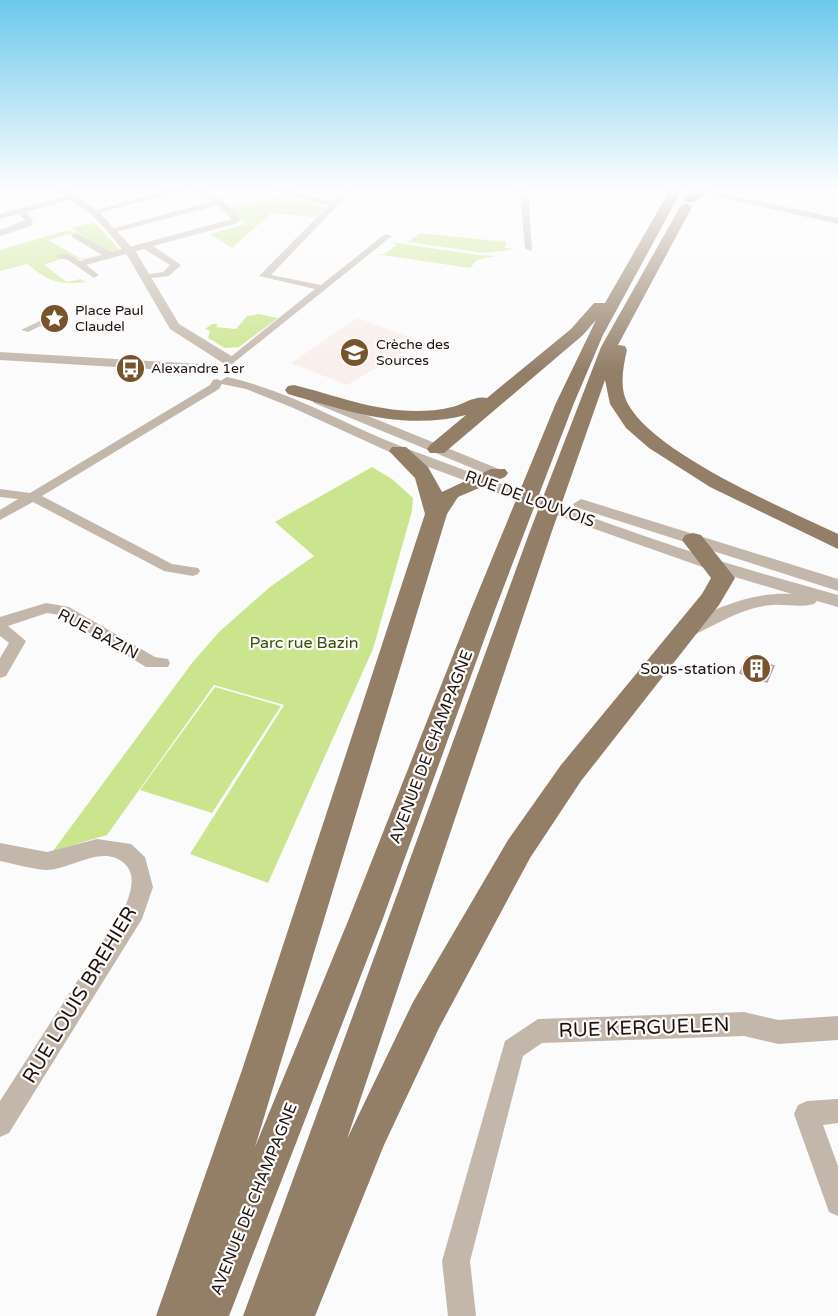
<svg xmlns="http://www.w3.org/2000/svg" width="838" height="1316" viewBox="0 0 838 1316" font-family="'Varela Round',sans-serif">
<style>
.built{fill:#f9efeb}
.green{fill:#cae58d}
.building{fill:#fed9ef;stroke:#bc9aaf;stroke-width:1.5}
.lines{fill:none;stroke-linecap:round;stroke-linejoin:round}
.pedestrian{fill:#c3b7ab;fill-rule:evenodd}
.minor{fill:#c3b7ab;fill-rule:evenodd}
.tertiary{fill:#c3b7ab;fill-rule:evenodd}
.primary{fill:#937e68;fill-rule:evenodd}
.motorway{fill:#816a50;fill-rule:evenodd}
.labels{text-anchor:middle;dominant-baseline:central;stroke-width:4.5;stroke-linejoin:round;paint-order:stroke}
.far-poi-label{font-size:14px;fill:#21140e;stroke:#fbfbfb;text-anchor:start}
.street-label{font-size:16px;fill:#21140e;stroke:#fbfbfb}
.park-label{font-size:16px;fill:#3d4c04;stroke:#fbfbfb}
.poi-label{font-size:16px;fill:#21140e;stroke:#fbfbfb;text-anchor:end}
.near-street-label{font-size:20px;fill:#21140e;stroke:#fbfbfb}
</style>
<rect width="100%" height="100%" fill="#fbfbfb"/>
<!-- built -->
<path class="built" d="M 357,318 L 422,341 L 347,385 L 291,363 Z"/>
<!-- green -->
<path class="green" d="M 281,197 L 325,208 L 315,217 L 271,213 L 232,248 L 209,234 L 246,224 L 231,208 Z
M 94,222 L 118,248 L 119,250 L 109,253 L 71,228 Z
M 68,230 L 73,233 L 48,240 L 82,259 L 103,254 L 83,260 L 69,256 L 44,265 L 67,282 L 81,279 L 86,282 C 57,285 50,282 27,264 L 0,271 L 0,250 Z
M 420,233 L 506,242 L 505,248 L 516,249 L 483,253 L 408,242 Z
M 391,242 L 479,255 L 496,256 L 477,260 L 470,268 L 376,254 L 384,254 L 397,245 Z
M 259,314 L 278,318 L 239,347 L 225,348 L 208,338 L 210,331 L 205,329 L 212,324 L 218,324 L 216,327 L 236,329 L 247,316 Z
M 372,467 L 392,479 L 413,498 L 412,511 L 373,649 L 268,883 L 190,854 L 284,705 L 214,685 L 107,835 L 53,851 L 192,663 L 219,632 L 270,587 L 314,556 L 275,522 Z
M 215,687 L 281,706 L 212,813 L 140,790 Z"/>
<!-- building -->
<path class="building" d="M 747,657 L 774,666 L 767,682 L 740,673 Z"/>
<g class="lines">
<!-- pedestrian -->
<path class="pedestrian" d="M 56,313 L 63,315 L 28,332 L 21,330 Z"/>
<!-- minor -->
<path class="minor" d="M 177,188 C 207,188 222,196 241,219 L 235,224 L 153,246 L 181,265 L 169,276 L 143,279 L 143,275 L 163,272 L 170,265 L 144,249 L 86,265 L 99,275 L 94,278 L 68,260 L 55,257 C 63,251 73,256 80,261 L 102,255 L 72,237 L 71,235 L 75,232 L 111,252 L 232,219 L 218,205 L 112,233 L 108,230 L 213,201 L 190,189 L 94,214 L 90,212 Z
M 266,188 L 280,188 L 332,202 L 345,188 L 354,188 L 271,275 L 321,285 L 385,234 L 392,236 L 232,364 L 228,363 L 228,359 L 315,289 L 259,276 L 328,206 Z
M 496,188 L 528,188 L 532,251 L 525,249 L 520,193 Z
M 679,188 L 695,188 L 838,218 L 838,224 Z
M 70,195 L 73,195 L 73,199 L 26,212 L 33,220 L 31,226 L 0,236 L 0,230 L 25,220 L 19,214 L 0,219 L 0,214 Z
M 217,379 L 223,382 L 219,389 L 42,496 L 172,564 L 198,568 L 200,571 L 198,574 L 193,576 L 164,571 L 33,502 L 0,520 L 0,510 L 18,499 L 0,497 L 0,489 L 30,493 L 210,385 L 213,380 Z
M 46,603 L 69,607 L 155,657 L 168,659 L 170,663 L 168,667 L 146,667 L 59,615 L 47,613 L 8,626 L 26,641 L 6,676 L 0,678 L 0,658 L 9,643 L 0,636 L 0,617 Z
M 97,839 L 131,844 L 145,857 L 153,887 L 142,919 L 9,1133 L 0,1137 L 0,1101 L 125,907 C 130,894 137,876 125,864 C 103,843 71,870 46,870 C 31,869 15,864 0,861 L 0,843 L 47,852 Z
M 744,1012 L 778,1020 L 838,1016 L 838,1040 L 778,1044 L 744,1036 L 542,1043 L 523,1056 L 470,1261 L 476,1316 L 448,1316 L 442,1261 L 505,1041 L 538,1019 Z
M 838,1099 L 838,1123 L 823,1125 L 838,1166 L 838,1216 L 829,1212 L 794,1114 L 798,1105 L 807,1101 Z"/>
<!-- tertiary -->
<path class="tertiary" d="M 52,188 L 63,188 L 97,210 L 136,252 L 179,324 L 233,357 L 234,360 L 233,363 L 223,363 L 170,329 L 127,255 L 108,232 L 91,214 Z
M 0,352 L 199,364 L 206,368 L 199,372 L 0,360 Z
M 227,377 C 291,391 347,426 408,449 C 511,487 615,528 720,561 C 759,573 799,584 838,595 L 838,607 L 817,601 L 814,604 C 800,608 786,604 772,605 C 743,607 717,624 692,636 L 685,637 L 678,636 L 676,631 L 678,626 C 717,609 748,592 792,594 L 708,569 L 589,527 L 394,454 L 291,407 L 246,389 L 222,384 L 220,381 Z
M 319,396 L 499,469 L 502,472 L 499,475 L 489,475 L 314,403 L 312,400 Z
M 581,499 L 838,579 L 838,591 L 575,507 L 573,504 Z"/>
<!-- primary -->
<path class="primary" d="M 671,188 L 683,188 L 603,335 L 574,403 L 496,607 L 382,921 L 229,1316 L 156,1316 L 242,1070 L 425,514 L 415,478 L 389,451 L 392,447 L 406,447 L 428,467 L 442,492 L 491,469 L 505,469 L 508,473 L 505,477 L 458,497 L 447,514 L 255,1147 L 348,921 L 472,607 L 556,403 L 596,320 L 583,335 L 444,453 L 430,453 L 427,449 L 430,445 L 466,415 C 404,431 347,411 288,394 L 285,390 L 288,386 L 294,385 C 334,395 374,411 416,411 C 428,411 440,410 452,407 C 464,404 475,395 487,398 L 571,329 L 594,303 L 605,303 Z
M 686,203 L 692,207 L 618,345 L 625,346 L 627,350 C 623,367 619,388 628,404 C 656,455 784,508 838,534 L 838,549 L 710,487 L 649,448 L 626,428 L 610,404 L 605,380 L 552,531 L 347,1139 L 413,1002 L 508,840 L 561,765 L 702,594 L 711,578 L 682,540 L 685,535 L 693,533 L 701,535 L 735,578 L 719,605 L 581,781 L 530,858 L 439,1028 L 384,1145 L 315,1316 L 243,1316 L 530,531 L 601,347 L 680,207 Z"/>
<!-- motorway -->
<path class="motorway" d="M 696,188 L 712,188 L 695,202 L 685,202 L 683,199 Z"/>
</g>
<!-- sky -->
<linearGradient id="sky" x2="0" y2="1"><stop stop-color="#6cc9ec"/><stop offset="0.51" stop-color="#fdfdfd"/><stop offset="1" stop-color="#fdfdfd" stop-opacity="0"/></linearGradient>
<rect width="838" height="372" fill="url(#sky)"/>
<!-- icons -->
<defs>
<symbol id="sight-disc" viewBox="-11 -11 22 22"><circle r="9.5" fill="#77542c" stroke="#fbfbfb"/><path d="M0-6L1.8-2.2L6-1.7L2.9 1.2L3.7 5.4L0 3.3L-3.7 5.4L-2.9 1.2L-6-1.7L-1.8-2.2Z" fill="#fff"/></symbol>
<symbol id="school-disc" viewBox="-11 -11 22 22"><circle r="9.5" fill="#77542c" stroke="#fbfbfb"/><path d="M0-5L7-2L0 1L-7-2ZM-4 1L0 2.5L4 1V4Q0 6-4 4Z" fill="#fff"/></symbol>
<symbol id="bus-disc" viewBox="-11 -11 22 22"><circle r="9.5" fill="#77542c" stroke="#fbfbfb"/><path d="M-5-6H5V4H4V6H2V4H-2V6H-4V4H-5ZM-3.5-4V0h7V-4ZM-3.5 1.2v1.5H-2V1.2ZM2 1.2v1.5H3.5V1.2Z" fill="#fff"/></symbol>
<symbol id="building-disc" viewBox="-11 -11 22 22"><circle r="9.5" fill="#77542c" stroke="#fbfbfb"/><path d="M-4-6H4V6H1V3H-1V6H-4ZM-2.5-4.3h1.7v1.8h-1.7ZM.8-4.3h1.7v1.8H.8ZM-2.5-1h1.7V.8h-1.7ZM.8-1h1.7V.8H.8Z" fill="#fff"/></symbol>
</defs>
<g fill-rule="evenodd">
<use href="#sight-disc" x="38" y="302" width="33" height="33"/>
<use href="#school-disc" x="338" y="336" width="33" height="33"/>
<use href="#bus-disc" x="114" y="352" width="33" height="33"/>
<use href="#building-disc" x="740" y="652" width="33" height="33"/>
</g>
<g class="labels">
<!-- far-poi labels -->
<g class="far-poi-label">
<text x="75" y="310">Place Paul<tspan x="75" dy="16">Claudel</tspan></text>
<text x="376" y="344">Crèche des<tspan x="376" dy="16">Sources</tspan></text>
<text x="151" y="368">Alexandre 1er</text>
</g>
<!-- street labels -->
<g class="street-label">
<text transform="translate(530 499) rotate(20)">RUE DE LOUVOIS</text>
<text transform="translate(98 634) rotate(28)">RUE BAZIN</text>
<text transform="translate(431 747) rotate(-69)">AVENUE DE CHAMPAGNE</text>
<text transform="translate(254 1199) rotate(-68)">AVENUE DE CHAMPAGNE</text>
</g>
<!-- park labels -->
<g class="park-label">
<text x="304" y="643">Parc rue Bazin</text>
</g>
<!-- poi labels -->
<g class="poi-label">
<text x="736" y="669">Sous-station</text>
</g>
<!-- near-street labels -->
<g class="near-street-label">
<text transform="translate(80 995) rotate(-59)">RUE LOUIS BREHIER</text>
<text transform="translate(644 1028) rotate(-2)">RUE KERGUELEN</text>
</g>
</g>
</svg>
